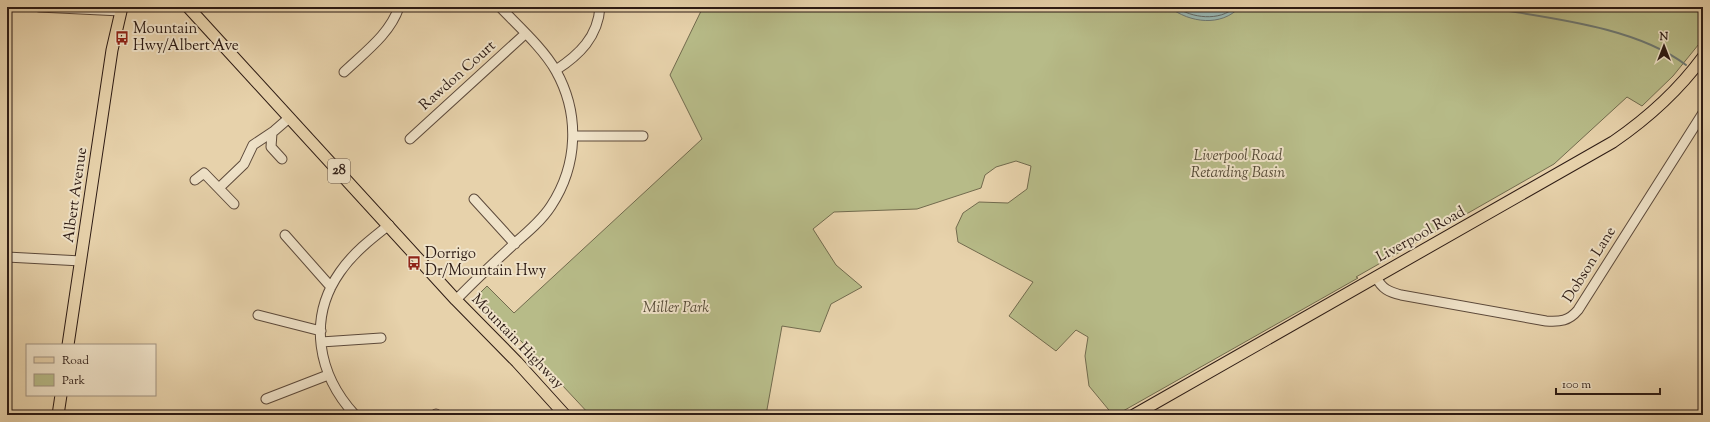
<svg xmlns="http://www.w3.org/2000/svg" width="1710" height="422" viewBox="0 0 1710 422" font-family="'Sorts Mill Goudy',serif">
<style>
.green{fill:#b7bb88;stroke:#726b4e}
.water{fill:#98b6b1;stroke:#6d7872}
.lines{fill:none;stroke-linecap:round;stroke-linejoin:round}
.shore{stroke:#626862;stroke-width:1}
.stream{stroke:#6d7872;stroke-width:2}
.minor-casing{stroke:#5c493a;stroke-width:11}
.major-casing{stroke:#2d1b14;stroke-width:13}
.minor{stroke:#efe2c8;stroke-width:9}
.major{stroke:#e7d2ab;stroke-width:11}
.labels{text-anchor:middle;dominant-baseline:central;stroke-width:4;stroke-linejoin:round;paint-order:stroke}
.shield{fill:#efe2c8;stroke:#67574a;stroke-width:1}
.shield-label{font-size:14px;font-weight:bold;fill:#2d1b14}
.poi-label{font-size:15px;fill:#2d1b14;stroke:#efe2c8;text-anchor:start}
.street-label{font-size:15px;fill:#2d1b14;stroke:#efe2c8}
.park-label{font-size:15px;font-style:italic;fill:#564b37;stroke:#efe2c8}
</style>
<rect width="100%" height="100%" fill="#e7d2ab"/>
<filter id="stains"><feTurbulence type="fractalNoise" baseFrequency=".005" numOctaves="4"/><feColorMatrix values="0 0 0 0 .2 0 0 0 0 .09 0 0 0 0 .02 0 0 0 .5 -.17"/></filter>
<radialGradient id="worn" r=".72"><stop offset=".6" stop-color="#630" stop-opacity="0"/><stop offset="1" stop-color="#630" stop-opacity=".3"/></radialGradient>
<!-- green -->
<path class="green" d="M 703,7 L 1703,7 L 1703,39 L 1673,76 L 1642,106 L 1627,97 L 1554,164 L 1356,277 L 1358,278 L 1116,415 L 1113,415 L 1089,386 L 1085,356 L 1088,337 L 1076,330 L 1056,351 L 1009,316 L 1033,282 L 958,242 L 956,228 L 963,213 L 979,202 L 1008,203 L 1027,189 L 1031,166 L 1016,161 L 996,167 L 985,175 L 981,188 L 917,209 L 834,212 L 813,229 L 836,265 L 862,287 L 831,304 L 820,332 L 782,326 L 766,415 L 590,415 L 478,295 L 487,286 L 514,313 L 702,139 L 670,75 Z"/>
<!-- water -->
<path class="water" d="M 1169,7 L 1240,7 C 1221,27 1190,23 1169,7 Z"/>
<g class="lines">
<!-- shore -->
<path class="shore" d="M 1176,7 C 1191,18 1220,22 1235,7
M 1185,7 C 1199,12 1214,13 1227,7"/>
<!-- stream -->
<path class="stream" d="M 1484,7 C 1547,18 1635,26 1686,65
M 1701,77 L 1703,79"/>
<defs>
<path id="minor" d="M 39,7 L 121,11
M 556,70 C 579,55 598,37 600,7
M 344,72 C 365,52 390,34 399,7
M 272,133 L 271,147 L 282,159
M 574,136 L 643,136
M 410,139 L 525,34
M 195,180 L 204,173 L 234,204
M 219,188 L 244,164 L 253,145 L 274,131 L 289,118
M 474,199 L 515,244
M 285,235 L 331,287
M 7,257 L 81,261
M 1376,277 C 1382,289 1389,292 1401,295 L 1546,321 C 1560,322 1569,321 1578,310 L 1703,113
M 456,300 C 475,280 495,262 515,243 C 528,232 542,220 551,206 C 578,165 580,114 556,71 C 543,48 518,26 500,7
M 258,315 L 321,331
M 321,342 L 381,338
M 266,399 L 328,375
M 355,415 C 318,375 307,319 340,272 C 353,253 371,239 389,225
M 435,415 L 436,414"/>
<path id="major" d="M 188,7 L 456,300 L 517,362 L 565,415
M 68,345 L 112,50 L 122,7
M 58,415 L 61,395
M 1134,415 L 1613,142 C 1648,118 1678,91 1703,57"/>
</defs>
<!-- minor casing -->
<use href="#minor" class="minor-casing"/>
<!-- major casing -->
<use href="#major" class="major-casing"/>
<!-- minor -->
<use href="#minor" class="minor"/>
<!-- major -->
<use href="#major" class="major"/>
</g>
<!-- icons -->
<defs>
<symbol id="bus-bare" viewBox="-9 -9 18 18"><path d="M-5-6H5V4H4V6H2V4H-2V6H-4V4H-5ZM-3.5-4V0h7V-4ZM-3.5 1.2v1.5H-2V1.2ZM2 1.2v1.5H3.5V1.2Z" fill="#8f2418" stroke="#efe2c8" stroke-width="2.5" paint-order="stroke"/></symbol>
</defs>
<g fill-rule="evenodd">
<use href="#bus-bare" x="112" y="28" width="20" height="20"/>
<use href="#bus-bare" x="404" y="253" width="20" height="20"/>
</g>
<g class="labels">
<!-- shield labels -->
<rect class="shield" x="328" y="159" width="22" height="24" rx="3"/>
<g class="shield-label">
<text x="339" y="171">28</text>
</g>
<!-- poi labels -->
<g class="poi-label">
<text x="133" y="29">Mountain<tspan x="133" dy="17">Hwy/Albert Ave</tspan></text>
<text x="425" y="254">Dorrigo<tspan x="425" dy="17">Dr/Mountain Hwy</tspan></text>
</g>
<!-- street labels -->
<g class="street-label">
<text transform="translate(458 76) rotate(-42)">Rawdon Court</text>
<text transform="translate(76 195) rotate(-82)">Albert Avenue</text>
<text transform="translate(1421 235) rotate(-29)">Liverpool Road</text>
<text transform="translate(1590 265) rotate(-58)">Dobson Lane</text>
<text transform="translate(517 342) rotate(46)">Mountain Highway</text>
</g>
<!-- park labels -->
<g class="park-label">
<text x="1238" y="156">Liverpool Road<tspan x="1238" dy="17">Retarding Basin</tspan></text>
<text x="676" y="308">Miller Park</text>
</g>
</g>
<!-- margin -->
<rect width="1710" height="422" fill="none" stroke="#e7d2ab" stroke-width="24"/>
<rect x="8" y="8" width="1694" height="406" fill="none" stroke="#2d1b14" stroke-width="2"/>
<rect x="12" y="12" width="1686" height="398" fill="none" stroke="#2d1b14"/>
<!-- legend -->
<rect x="26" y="344" width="130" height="52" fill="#efe2c8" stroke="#a19280"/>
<rect x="34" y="357" width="20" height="6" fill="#e7d2ab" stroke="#a19280"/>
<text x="62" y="364" font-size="12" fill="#2d1b14">Road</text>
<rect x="34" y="374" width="20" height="12" fill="#b7bb88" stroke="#a19280"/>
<text x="62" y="384" font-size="12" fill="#2d1b14">Park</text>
<!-- north arrow -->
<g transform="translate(1664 46)" stroke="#efe2c8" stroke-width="3" paint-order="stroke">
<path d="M0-3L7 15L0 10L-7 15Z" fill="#2d1b14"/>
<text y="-6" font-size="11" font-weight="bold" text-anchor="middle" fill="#2d1b14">N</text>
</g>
<!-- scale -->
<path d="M1556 388v6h104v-6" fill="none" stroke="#2d1b14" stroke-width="2"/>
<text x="1562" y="388" font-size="12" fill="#2d1b14" stroke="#efe2c8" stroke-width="3" paint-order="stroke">100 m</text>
<rect width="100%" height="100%" filter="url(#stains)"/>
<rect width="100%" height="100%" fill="url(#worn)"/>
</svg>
